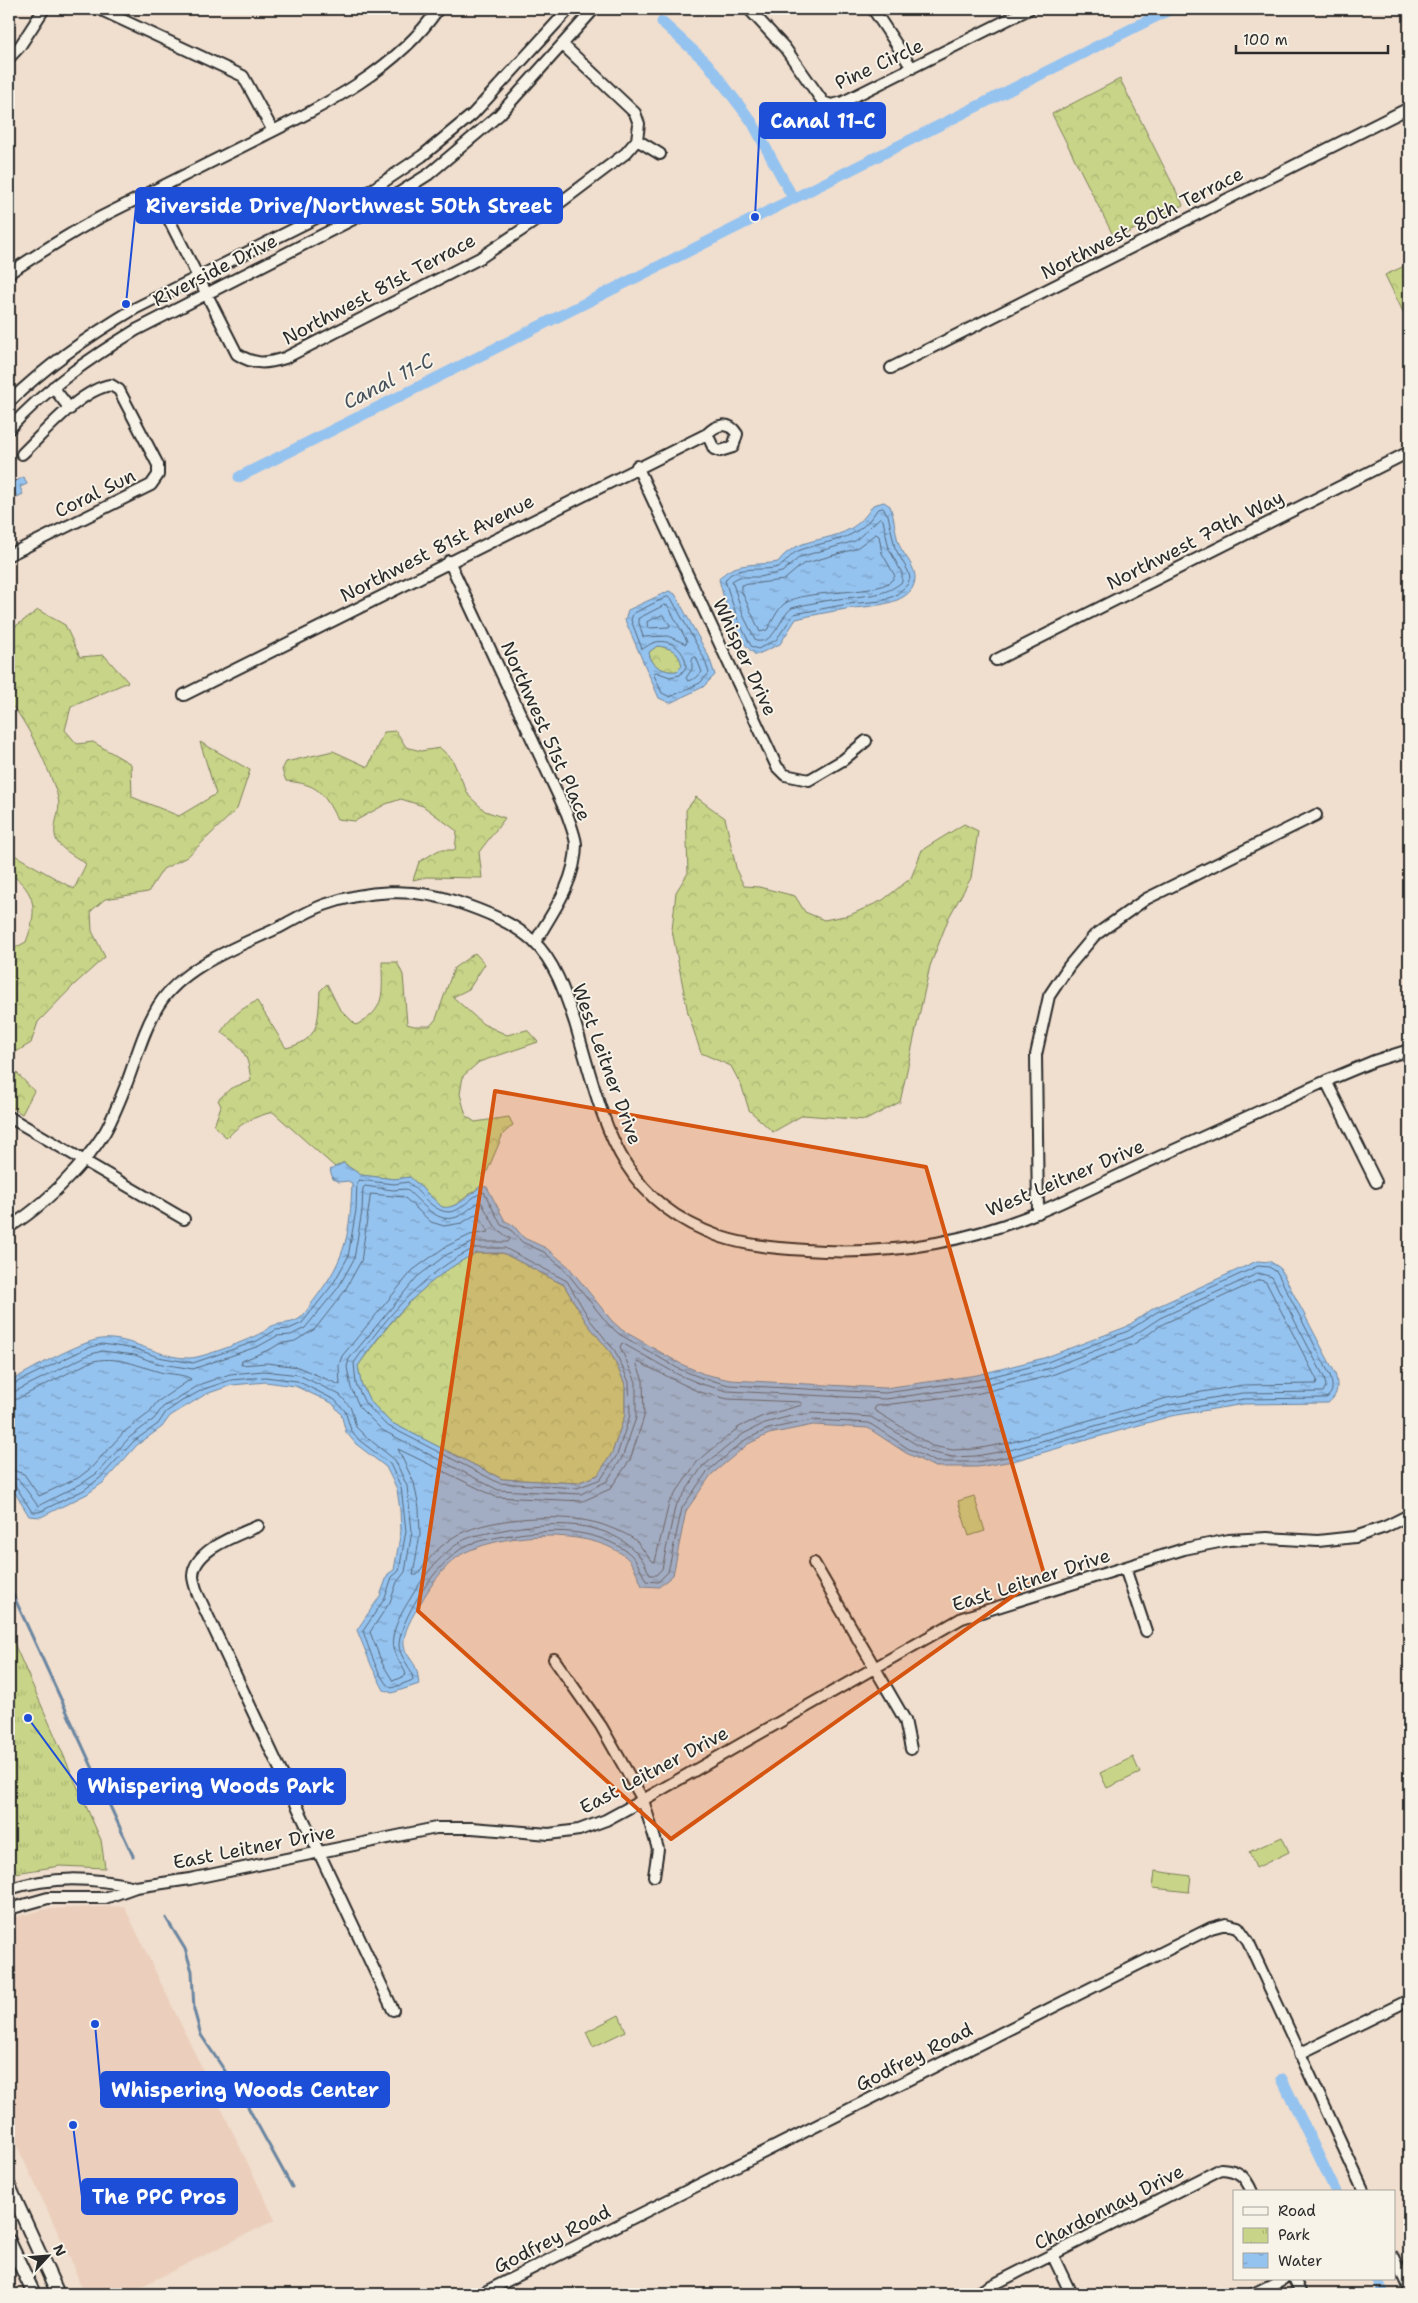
<svg xmlns="http://www.w3.org/2000/svg" width="1418" height="2303" viewBox="0 0 1418 2303" font-family="'Shantell Sans',sans-serif">
<style>
.built{fill:#ebcfbc}
.forest{fill:url(#forest-crowns);stroke:#7a8059}
.park{fill:url(#park-tufts);stroke:#7a8059}
.garden{fill:#c8d487;stroke:#7a8059}
.water{fill:url(#water-ripples);stroke:#6b86a1;fill-rule:evenodd}
.lines{fill:none;stroke-linecap:round;stroke-linejoin:round}
.shore{stroke:#55687a;stroke-width:1}
.stream{stroke:#6b86a1;stroke-width:3}
.canal{stroke:#95c3f0;stroke-width:11}
.minor-casing{stroke:#2b2b2b;stroke-width:14}
.major-casing{stroke:#2b2b2b;stroke-width:16}
.minor{stroke:#f7f3e8;stroke-width:10}
.major{stroke:#f7f3e8;stroke-width:12}
.marked{fill:#d5540f;fill-opacity:0.2;stroke:#d5540f;stroke-width:4;stroke-linejoin:round}
.labels{text-anchor:middle;dominant-baseline:central;stroke-width:4;stroke-linejoin:round;paint-order:stroke}
.street-label{font-size:19px;fill:#2b2b2b;stroke:#f7f3e8}
.water-label{font-size:20px;font-style:italic;fill:#46515c;stroke:#f7f3e8}
.leader{fill:none;stroke:#1d4ed8;stroke-width:2}
.callout-dot{fill:#1d4ed8;stroke:#f7f3e8;stroke-width:2}
.callout{fill:#1d4ed8;stroke:#1d4ed8;stroke-width:2}
.callout-label{font-size:20px;text-anchor:middle;font-weight:bold;fill:#fff}
</style>
<defs>
<pattern id="forest-crowns" width="20" height="18" patternUnits="userSpaceOnUse" patternTransform="scale(1.25)"><rect width="20" height="18" fill="#c8d487"/><path d="M2 6a3 3 0 1 1 6 0M12 15a3 3 0 1 1 6 0" fill="none" stroke="#acb675"/></pattern>
<pattern id="park-tufts" width="24" height="20" patternUnits="userSpaceOnUse" patternTransform="scale(1.25)"><rect width="24" height="20" fill="#c8d487"/><path d="M3 7l-1-3M5 7V3M7 7l1-3M15 17l-1-3M17 17v-4M19 17l1-3" fill="none" stroke="#acb675"/></pattern>
<pattern id="water-ripples" width="26" height="14" patternUnits="userSpaceOnUse" patternTransform="scale(1.25)"><rect width="26" height="14" fill="#95c3f0"/><path d="M2 4q2-2 4 0t4 0M15 11q2-2 4 0t4 0" fill="none" stroke="#7a9fc3"/></pattern>
</defs>
<rect width="100%" height="100%" fill="#f0dece"/>
<filter id="ink" filterUnits="userSpaceOnUse"><feTurbulence type="fractalNoise" baseFrequency=".02" numOctaves="2"/><feDisplacementMap in="SourceGraphic" scale="10" xChannelSelector="R" yChannelSelector="G"/><feConvolveMatrix kernelMatrix="1 2 1 2 8 2 1 2 1" color-interpolation-filters="sRGB"/></filter>
<g filter="url(#ink)">
<!-- built -->
<path class="built" d="M 124,1906 L 275,2220 L 126,2294 L 84,2294 L 71,2260 L 9,2129 L 9,1919 L 46,1909 Z"/>
<!-- forest -->
<path class="forest" d="M 1120,79 L 1183,205 L 1115,239 L 1052,114 Z
M 1409,264 L 1409,324 L 1385,275 Z
M 38,610 L 65,625 L 80,657 L 104,655 L 128,682 L 71,707 L 65,730 L 77,744 L 93,742 L 131,764 L 132,797 L 179,816 L 216,794 L 200,742 L 250,770 L 237,809 L 187,857 L 163,869 L 148,892 L 105,899 L 91,911 L 92,931 L 105,957 L 76,983 L 38,1022 L 31,1043 L 11,1055 L 15,1071 L 34,1091 L 22,1114 L 9,1106 L 9,951 L 26,942 C 37,913 38,892 9,873 L 9,852 L 74,889 L 86,864 C 78,858 64,851 58,843 C 49,828 62,813 58,798 C 53,777 25,716 9,703 L 9,631 Z
M 657,646 C 670,647 680,652 682,666 L 677,671 C 665,673 650,666 649,652 Z
M 396,731 L 406,747 L 421,751 L 440,748 L 452,759 L 469,796 L 485,811 L 505,818 L 479,852 L 482,878 L 426,877 L 413,880 L 419,862 L 439,850 L 455,850 L 457,831 L 423,806 L 401,799 L 386,804 L 355,821 L 337,819 C 323,792 318,784 286,781 L 282,770 L 286,762 L 333,751 L 368,767 L 384,732 Z
M 696,797 L 725,818 L 737,872 L 744,886 L 759,887 L 795,896 L 805,912 L 824,920 L 850,915 L 883,900 L 911,878 L 922,850 L 964,824 L 978,831 L 971,878 L 949,917 L 930,966 L 900,1102 L 866,1120 L 803,1115 L 773,1132 L 749,1110 L 742,1087 L 731,1066 L 701,1053 L 688,1013 L 672,930 L 676,892 L 688,873 L 686,810 Z
M 475,953 L 485,964 L 469,989 L 453,997 L 483,1024 L 507,1035 L 527,1030 L 538,1042 L 479,1062 L 463,1076 L 460,1094 L 466,1116 L 475,1122 L 509,1117 L 513,1125 L 503,1134 L 481,1186 L 455,1205 L 447,1208 L 442,1207 L 410,1177 L 394,1179 L 361,1175 L 343,1163 L 335,1167 L 273,1112 C 253,1117 240,1123 227,1138 L 214,1126 L 221,1106 L 218,1100 L 231,1088 L 251,1081 C 248,1055 244,1047 221,1032 C 231,1017 240,1009 257,1001 L 286,1048 C 320,1040 318,1022 320,991 L 327,984 L 339,1008 L 356,1025 C 387,1010 382,992 382,962 L 397,962 L 403,975 L 407,1024 L 414,1026 L 430,1026 L 436,1019 L 454,968 Z
M 476,1253 L 503,1253 L 564,1285 L 586,1322 L 611,1353 L 625,1384 L 625,1415 L 612,1453 L 598,1475 L 577,1483 L 502,1479 L 390,1422 L 370,1401 L 361,1383 L 358,1366 C 390,1321 426,1277 476,1253 Z"/>
<!-- park -->
<path class="park" d="M 9,1632 L 101,1840 L 105,1868 L 60,1866 L 9,1874 Z"/>
<!-- garden -->
<path class="garden" d="M 974,1496 L 985,1531 L 969,1536 L 958,1501 Z
M 1133,1757 L 1140,1773 L 1107,1788 L 1100,1773 Z
M 1282,1837 L 1289,1852 L 1256,1868 L 1249,1852 Z
M 1155,1871 L 1191,1876 L 1189,1892 L 1153,1888 Z
M 619,2015 L 626,2031 L 593,2047 L 586,2032 Z"/>
<!-- water -->
<path class="water" d="M 24,477 L 27,484 L 20,487 L 23,494 L 17,497 L 10,484 Z
M 884,502 L 890,506 C 895,519 895,535 900,547 C 905,556 916,568 915,579 C 913,607 864,606 846,609 C 829,612 812,615 796,619 L 780,644 L 756,655 C 735,640 725,604 719,579 C 733,561 757,566 778,562 C 803,528 847,551 873,505 Z
M 669,591 L 675,594 L 709,657 L 715,675 L 703,687 L 670,703 L 659,698 L 625,620 L 628,610 ZM 657,646 C 670,647 680,652 682,666 L 677,671 C 665,673 650,666 649,652 Z
M 343,1163 L 361,1175 L 394,1179 L 410,1177 L 442,1207 C 456,1210 471,1194 481,1186 L 487,1187 L 505,1221 L 513,1225 L 524,1238 L 546,1248 L 568,1266 L 612,1321 L 622,1330 L 681,1364 L 704,1374 L 730,1380 L 885,1388 L 977,1375 L 1044,1358 L 1126,1327 L 1154,1308 L 1257,1261 L 1271,1262 L 1280,1268 L 1335,1373 C 1338,1386 1339,1394 1328,1403 L 1244,1404 L 1171,1416 L 1013,1461 L 978,1467 L 935,1467 L 906,1453 L 868,1428 L 813,1425 L 769,1434 L 748,1444 L 711,1475 L 686,1511 L 673,1575 L 659,1587 L 642,1586 C 637,1574 633,1561 622,1554 C 585,1528 508,1533 468,1551 C 447,1560 431,1585 420,1604 C 413,1615 402,1633 404,1646 C 405,1653 412,1660 415,1666 C 418,1671 418,1679 419,1684 L 392,1693 L 384,1690 L 372,1667 L 357,1630 L 380,1596 L 388,1574 L 394,1570 L 401,1531 L 400,1510 L 397,1489 L 386,1467 L 356,1444 L 346,1432 L 341,1414 L 332,1403 L 295,1386 L 266,1382 L 232,1385 L 206,1394 L 170,1416 L 162,1427 L 137,1445 L 104,1482 L 87,1494 L 41,1517 L 29,1516 L 9,1483 L 9,1382 C 30,1370 79,1342 101,1339 C 132,1336 159,1359 190,1358 C 202,1358 249,1340 261,1333 C 265,1332 267,1328 270,1327 C 279,1322 289,1325 299,1319 C 305,1315 310,1305 315,1299 C 347,1257 350,1233 352,1183 L 348,1181 L 339,1182 L 333,1179 L 330,1170 ZM 476,1253 L 503,1253 L 564,1285 L 586,1322 L 611,1353 L 625,1384 L 625,1415 L 612,1453 L 598,1475 L 577,1483 L 502,1479 L 390,1422 L 370,1401 L 361,1383 L 358,1366 C 388,1321 427,1277 476,1253 Z"/>
<g class="lines">
<!-- shore -->
<path class="shore" d="M 883,508 L 888,515 L 895,548 L 908,571 L 910,578 L 907,585 L 896,595 L 882,601 L 848,604 L 794,614 L 776,640 L 758,649 L 751,646 L 738,620 L 725,581 C 733,564 762,572 778,567 C 785,565 790,554 798,551 C 831,538 855,544 877,510 Z
M 880,518 L 883,520 L 889,549 L 902,573 L 902,582 C 885,596 868,595 846,598 C 828,600 810,603 792,608 C 779,617 776,644 756,641 L 744,617 L 732,581 L 739,577 L 760,577 L 782,572 L 800,557 L 855,541 Z
M 876,534 L 879,536 L 882,553 L 895,576 C 884,599 807,586 784,604 C 777,610 772,622 767,630 L 760,632 L 741,590 L 741,585 L 784,580 L 803,564 L 855,549 Z
M 667,597 L 671,598 L 704,658 L 709,673 L 700,683 L 670,697 L 662,693 L 653,673 L 656,672 L 670,677 L 680,675 L 686,667 C 686,651 672,639 656,642 C 650,643 647,647 642,649 L 631,620 L 633,614 Z
M 665,605 L 668,606 L 687,641 L 686,644 L 668,636 L 643,637 L 638,619 Z
M 663,615 L 670,625 L 669,627 L 648,628 L 647,622 Z
M 696,657 L 702,672 L 696,678 L 688,681 L 686,678 L 692,669 L 692,659 Z
M 371,1194 L 404,1197 L 431,1222 L 444,1226 L 462,1223 L 478,1213 L 488,1232 L 470,1235 L 445,1247 L 413,1270 L 342,1356 L 339,1365 L 340,1385 L 298,1367 L 267,1363 L 241,1365 L 242,1361 L 271,1349 L 279,1344 L 295,1341 L 315,1329 L 344,1292 L 361,1261 Z
M 475,1248 L 505,1248 L 567,1281 L 590,1320 L 615,1351 L 629,1382 L 630,1415 L 617,1455 L 601,1479 L 577,1488 L 499,1483 L 386,1425 L 365,1403 L 356,1384 L 354,1363 C 386,1317 424,1272 475,1248 Z
M 1260,1280 L 1266,1282 L 1317,1380 L 1316,1384 L 1243,1385 L 1167,1398 L 1009,1443 L 975,1449 L 953,1450 L 932,1446 L 874,1410 L 876,1406 L 980,1393 L 1049,1376 L 1134,1344 L 1163,1324 Z
M 638,1362 L 699,1392 L 728,1399 L 800,1402 L 802,1405 L 763,1416 L 739,1427 L 697,1462 L 669,1503 L 655,1562 C 648,1560 642,1546 635,1540 C 629,1535 619,1531 611,1528 C 575,1511 493,1516 457,1535 C 441,1544 427,1560 417,1575 L 413,1575 L 420,1534 L 419,1508 L 414,1483 L 398,1449 L 496,1497 L 583,1501 L 610,1489 L 630,1460 L 644,1417 L 643,1380 L 637,1365 Z
M 9,1386 L 85,1349 L 102,1344 L 136,1349 L 158,1357 L 193,1363 L 257,1341 L 276,1330 L 289,1329 L 302,1323 L 333,1284 L 348,1257 L 356,1210 L 357,1182 L 359,1180 L 394,1184 L 408,1182 C 423,1195 440,1222 460,1208 C 467,1203 476,1194 484,1192 L 501,1225 L 510,1229 L 522,1242 L 544,1252 L 564,1269 L 608,1324 L 619,1334 L 679,1369 L 702,1378 L 729,1385 L 885,1393 L 978,1380 L 1045,1363 L 1128,1331 L 1157,1312 L 1258,1266 L 1269,1267 L 1277,1272 L 1330,1375 C 1332,1384 1335,1392 1326,1398 L 1244,1399 L 1170,1411 L 1012,1456 L 977,1462 L 936,1462 L 909,1449 L 869,1423 L 813,1420 L 768,1429 L 745,1440 L 707,1472 L 682,1508 L 668,1572 L 658,1582 L 646,1581 C 640,1569 636,1557 625,1550 C 586,1525 541,1530 499,1537 C 488,1539 471,1542 462,1548 C 443,1562 429,1579 417,1599 C 409,1613 400,1629 399,1645 C 399,1657 412,1667 413,1680 L 392,1688 C 380,1684 367,1643 363,1631 L 385,1598 L 392,1577 L 399,1571 L 406,1531 L 401,1487 L 390,1464 L 359,1440 L 351,1430 L 345,1411 L 335,1400 L 297,1381 L 265,1377 L 231,1380 L 204,1389 L 182,1401 L 166,1412 L 158,1424 L 134,1441 L 100,1478 L 84,1490 L 39,1512 L 32,1512 L 15,1485 L 9,1482
M 9,1392 L 16,1391 L 88,1355 L 102,1351 L 135,1355 L 156,1363 L 193,1369 L 259,1346 L 277,1336 L 291,1335 L 305,1328 L 338,1288 L 354,1259 L 362,1211 L 363,1188 L 365,1186 L 393,1190 L 406,1189 C 422,1202 438,1228 461,1215 C 468,1211 474,1204 481,1202 L 496,1228 L 510,1239 L 508,1242 L 474,1242 L 446,1255 L 417,1277 L 349,1359 L 347,1367 L 351,1388 L 360,1408 L 382,1430 L 498,1490 L 581,1494 L 607,1481 L 622,1458 L 636,1418 L 636,1382 L 620,1347 L 622,1343 L 677,1374 L 701,1384 L 727,1391 L 886,1399 L 979,1386 L 1047,1369 L 1131,1337 L 1160,1318 L 1259,1273 L 1272,1277 L 1324,1377 L 1326,1386 L 1323,1392 L 1243,1393 L 1169,1405 L 1010,1450 L 976,1456 L 953,1457 L 929,1452 L 871,1417 L 813,1413 L 791,1416 L 765,1423 L 743,1434 L 702,1467 L 675,1507 L 662,1569 L 656,1575 L 650,1575 C 647,1569 645,1563 641,1558 C 610,1517 547,1522 503,1530 C 490,1533 471,1535 460,1542 C 438,1557 423,1577 410,1599 C 402,1612 390,1632 393,1648 C 395,1658 404,1666 406,1675 L 393,1681 L 382,1663 L 370,1632 L 390,1602 L 397,1582 L 405,1572 L 412,1531 L 407,1486 L 395,1460 L 364,1435 L 356,1427 L 351,1408 L 340,1395 L 299,1375 L 264,1371 L 230,1374 L 201,1384 L 163,1407 L 154,1419 L 130,1437 L 96,1474 L 81,1484 L 38,1506 L 19,1480 L 9,1476
M 9,1400 L 17,1399 L 90,1362 C 117,1354 139,1367 164,1373 C 172,1374 186,1375 191,1379 L 157,1402 L 148,1414 L 124,1432 L 91,1468 L 78,1478 L 39,1496 L 24,1474 L 9,1469"/>
<!-- stream -->
<path class="stream" d="M 9,1586 L 133,1856
M 166,1918 L 185,1949 L 192,1971 L 194,2010 L 201,2035 L 243,2098 L 292,2187"/>
<!-- canal -->
<path class="canal" d="M 662,22 L 707,63 L 752,122 L 793,198
M 239,477 L 1171,9
M 1282,2079 L 1336,2192
M 1377,2279 L 1384,2294"/>
<defs>
<path id="minor" d="M 99,9 L 243,76 L 273,131
M 749,9 L 785,48 L 823,102 L 831,105 L 843,102 L 1029,9
M 873,9 L 912,68
M 563,45 L 635,113 L 639,124 L 637,140 L 660,154
M 9,58 L 20,46 L 44,9
M 154,190 L 237,354 C 254,365 266,364 285,358 L 480,258 L 541,217 L 626,153 L 637,140
M 9,273 C 43,251 76,229 113,211 C 160,187 208,164 255,140 C 321,107 396,71 438,9
M 891,368 L 1409,108
M 53,387 L 70,409
M 9,402 C 47,365 90,335 136,308 L 370,191 L 422,156 L 473,114 L 569,9
M 9,429 C 45,389 90,358 136,330 L 377,207 L 429,174 L 499,115 L 594,9
M 637,466 L 777,767 L 785,775 L 809,780 L 843,760 L 866,741
M 9,555 L 151,485 L 158,475 L 158,465 L 119,390 L 111,385 C 81,389 44,433 22,454
M 449,561 L 567,814 C 570,823 575,835 576,844 C 576,881 553,912 535,942
M 996,660 L 1409,452
M 184,695 L 707,434 C 717,424 729,421 737,434 L 733,447 L 720,451 L 714,449 L 707,434
M 1326,1081 L 1376,1182
M 9,1117 L 184,1219
M 1038,1213 L 1036,1055 L 1049,996 L 1069,966 L 1094,936 L 1146,899 L 1316,815
M 9,1227 C 42,1208 85,1164 105,1132 C 113,1118 120,1100 126,1085 C 136,1059 143,1031 158,1006 C 183,966 237,947 278,928 C 293,920 308,911 324,905 C 366,890 414,887 457,902 C 484,911 512,922 533,941 C 555,961 566,996 575,1023 C 604,1119 615,1200 721,1237 C 748,1246 778,1248 805,1250 C 885,1256 965,1243 1039,1212 C 1073,1198 1106,1181 1139,1166 C 1202,1138 1263,1109 1326,1081 L 1374,1061 L 1409,1050
M 258,1526 C 238,1535 194,1549 193,1576 C 193,1581 196,1589 198,1595 L 393,2010
M 814,1563 L 905,1720 L 911,1749
M 1125,1568 L 1146,1631
M 554,1659 L 601,1726 L 643,1800 L 658,1849 L 654,1876
M 9,1889 C 53,1876 90,1877 135,1887
M 9,1909 L 48,1898 L 105,1898 L 136,1887 L 190,1879 L 436,1828 L 472,1828 L 549,1834 L 579,1830 L 606,1820 L 643,1800 L 962,1618 L 1184,1549 L 1229,1540 L 1267,1538 L 1318,1541 L 1355,1537 L 1385,1527 L 1409,1515
M 1299,2054 L 1409,2000
M 1053,2256 L 1071,2294
M 1394,2257 L 1409,2289
M 1294,2279 L 1301,2294
M 481,2294 L 1111,1978 L 1211,1928 L 1226,1924 L 1238,1927 L 1248,1941 L 1364,2192
M 975,2294 L 1221,2169 C 1239,2170 1245,2176 1252,2192
M 1253,2294 L 1283,2279"/>
<path id="major" d="M 9,2186 L 58,2294
M 9,2241 L 34,2294"/>
</defs>
<!-- minor casing -->
<use href="#minor" class="minor-casing"/>
<!-- major casing -->
<use href="#major" class="major-casing"/>
<!-- minor -->
<use href="#minor" class="minor"/>
<!-- major -->
<use href="#major" class="major"/>
</g>
</g>
<!-- marked area -->
<path class="marked" d="M 495,1091 L 926,1167 L 1044,1574 L 671,1839 L 418,1611 Z"/>
<g class="labels">
<!-- street labels -->
<g class="street-label">
<text transform="translate(879 64) rotate(-25)">Pine Circle</text>
<text transform="translate(1142 223) rotate(-27)">Northwest 80th Terrace</text>
<text transform="translate(215 270) rotate(-27)">Riverside Drive</text>
<text transform="translate(379 289) rotate(-28)">Northwest 81st Terrace</text>
<text transform="translate(95 493) rotate(-26)">Coral Sun</text>
<text transform="translate(1195 540) rotate(-27)">Northwest 79th Way</text>
<text transform="translate(437 548) rotate(-27)">Northwest 81st Avenue</text>
<text transform="translate(745 657) rotate(65)">Whisper Drive</text>
<text transform="translate(546 731) rotate(66)">Northwest 51st Place</text>
<text transform="translate(607 1064) rotate(70)">West Leitner Drive</text>
<text transform="translate(1065 1178) rotate(-23)">West Leitner Drive</text>
<text transform="translate(1031 1580) rotate(-18)">East Leitner Drive</text>
<text transform="translate(654 1770) rotate(-28)">East Leitner Drive</text>
<text transform="translate(254 1847) rotate(-11)">East Leitner Drive</text>
<text transform="translate(914 2057) rotate(-27)">Godfrey Road</text>
<text transform="translate(1109 2207) rotate(-27)">Chardonnay Drive</text>
<text transform="translate(552 2239) rotate(-27)">Godfrey Road</text>
</g>
<!-- water labels -->
<g class="water-label">
<text transform="translate(388 381) rotate(-27)">Canal 11-C</text>
</g>
</g>
<!-- callouts -->
<path class="leader" d="M755 217L760 121M126 304L136 206M28 1718L78 1786M95 2024L101 2090M73 2125L82 2197"/>
<g class="callout-dot">
<circle cx="755" cy="217" r="5"/>
<circle cx="126" cy="304" r="5"/>
<circle cx="28" cy="1718" r="5"/>
<circle cx="95" cy="2024" r="5"/>
<circle cx="73" cy="2125" r="5"/>
</g>
<g class="callout">
<rect x="760" y="103" width="125" height="35" rx="5"/>
<rect x="136" y="188" width="426" height="35" rx="5"/>
<rect x="78" y="1769" width="267" height="35" rx="5"/>
<rect x="101" y="2072" width="288" height="35" rx="5"/>
<rect x="82" y="2179" width="155" height="35" rx="5"/>
</g>
<g class="callout-label">
<text x="823" y="128">Canal 11-C</text>
<text x="349" y="213">Riverside Drive/Northwest 50th Street</text>
<text x="211" y="1793">Whispering Woods Park</text>
<text x="245" y="2097">Whispering Woods Center</text>
<text x="159" y="2204">The PPC Pros</text>
</g>
<!-- margin -->
<rect width="1418" height="2303" fill="none" stroke="#f7f3e8" stroke-width="30"/>
<rect x="15" y="15" width="1388" height="2273" fill="none" stroke="#2b2b2b" stroke-width="2" filter="url(#ink)"/>
<!-- legend -->
<rect x="1233" y="2190" width="162" height="90" fill="#f7f3e8" stroke="#a5a39c"/>
<rect x="1243" y="2207" width="25" height="8" fill="#f7f3e8" stroke="#a5a39c"/>
<text x="1278" y="2216" font-size="15" fill="#2b2b2b">Road</text>
<rect x="1243" y="2228" width="25" height="15" fill="url(#park-tufts)" stroke="#a5a39c"/>
<text x="1278" y="2240" font-size="15" fill="#2b2b2b">Park</text>
<rect x="1243" y="2253" width="25" height="15" fill="url(#water-ripples)" stroke="#a5a39c"/>
<text x="1278" y="2266" font-size="15" fill="#2b2b2b">Water</text>
<!-- north arrow -->
<g transform="translate(48 2256) rotate(64)" stroke="#f7f3e8" stroke-width="4" paint-order="stroke">
<path d="M0-4L9 19L0 12L-9 19Z" fill="#2b2b2b"/>
<text y="-8" font-size="14" font-weight="bold" text-anchor="middle" fill="#2b2b2b">N</text>
</g>
<!-- scale -->
<path d="M1236 45v8h152v-8" fill="none" stroke="#2b2b2b" stroke-width="2.5"/>
<text x="1243" y="45" font-size="15" fill="#2b2b2b" stroke="#f7f3e8" stroke-width="4" paint-order="stroke">100 m</text>
</svg>
